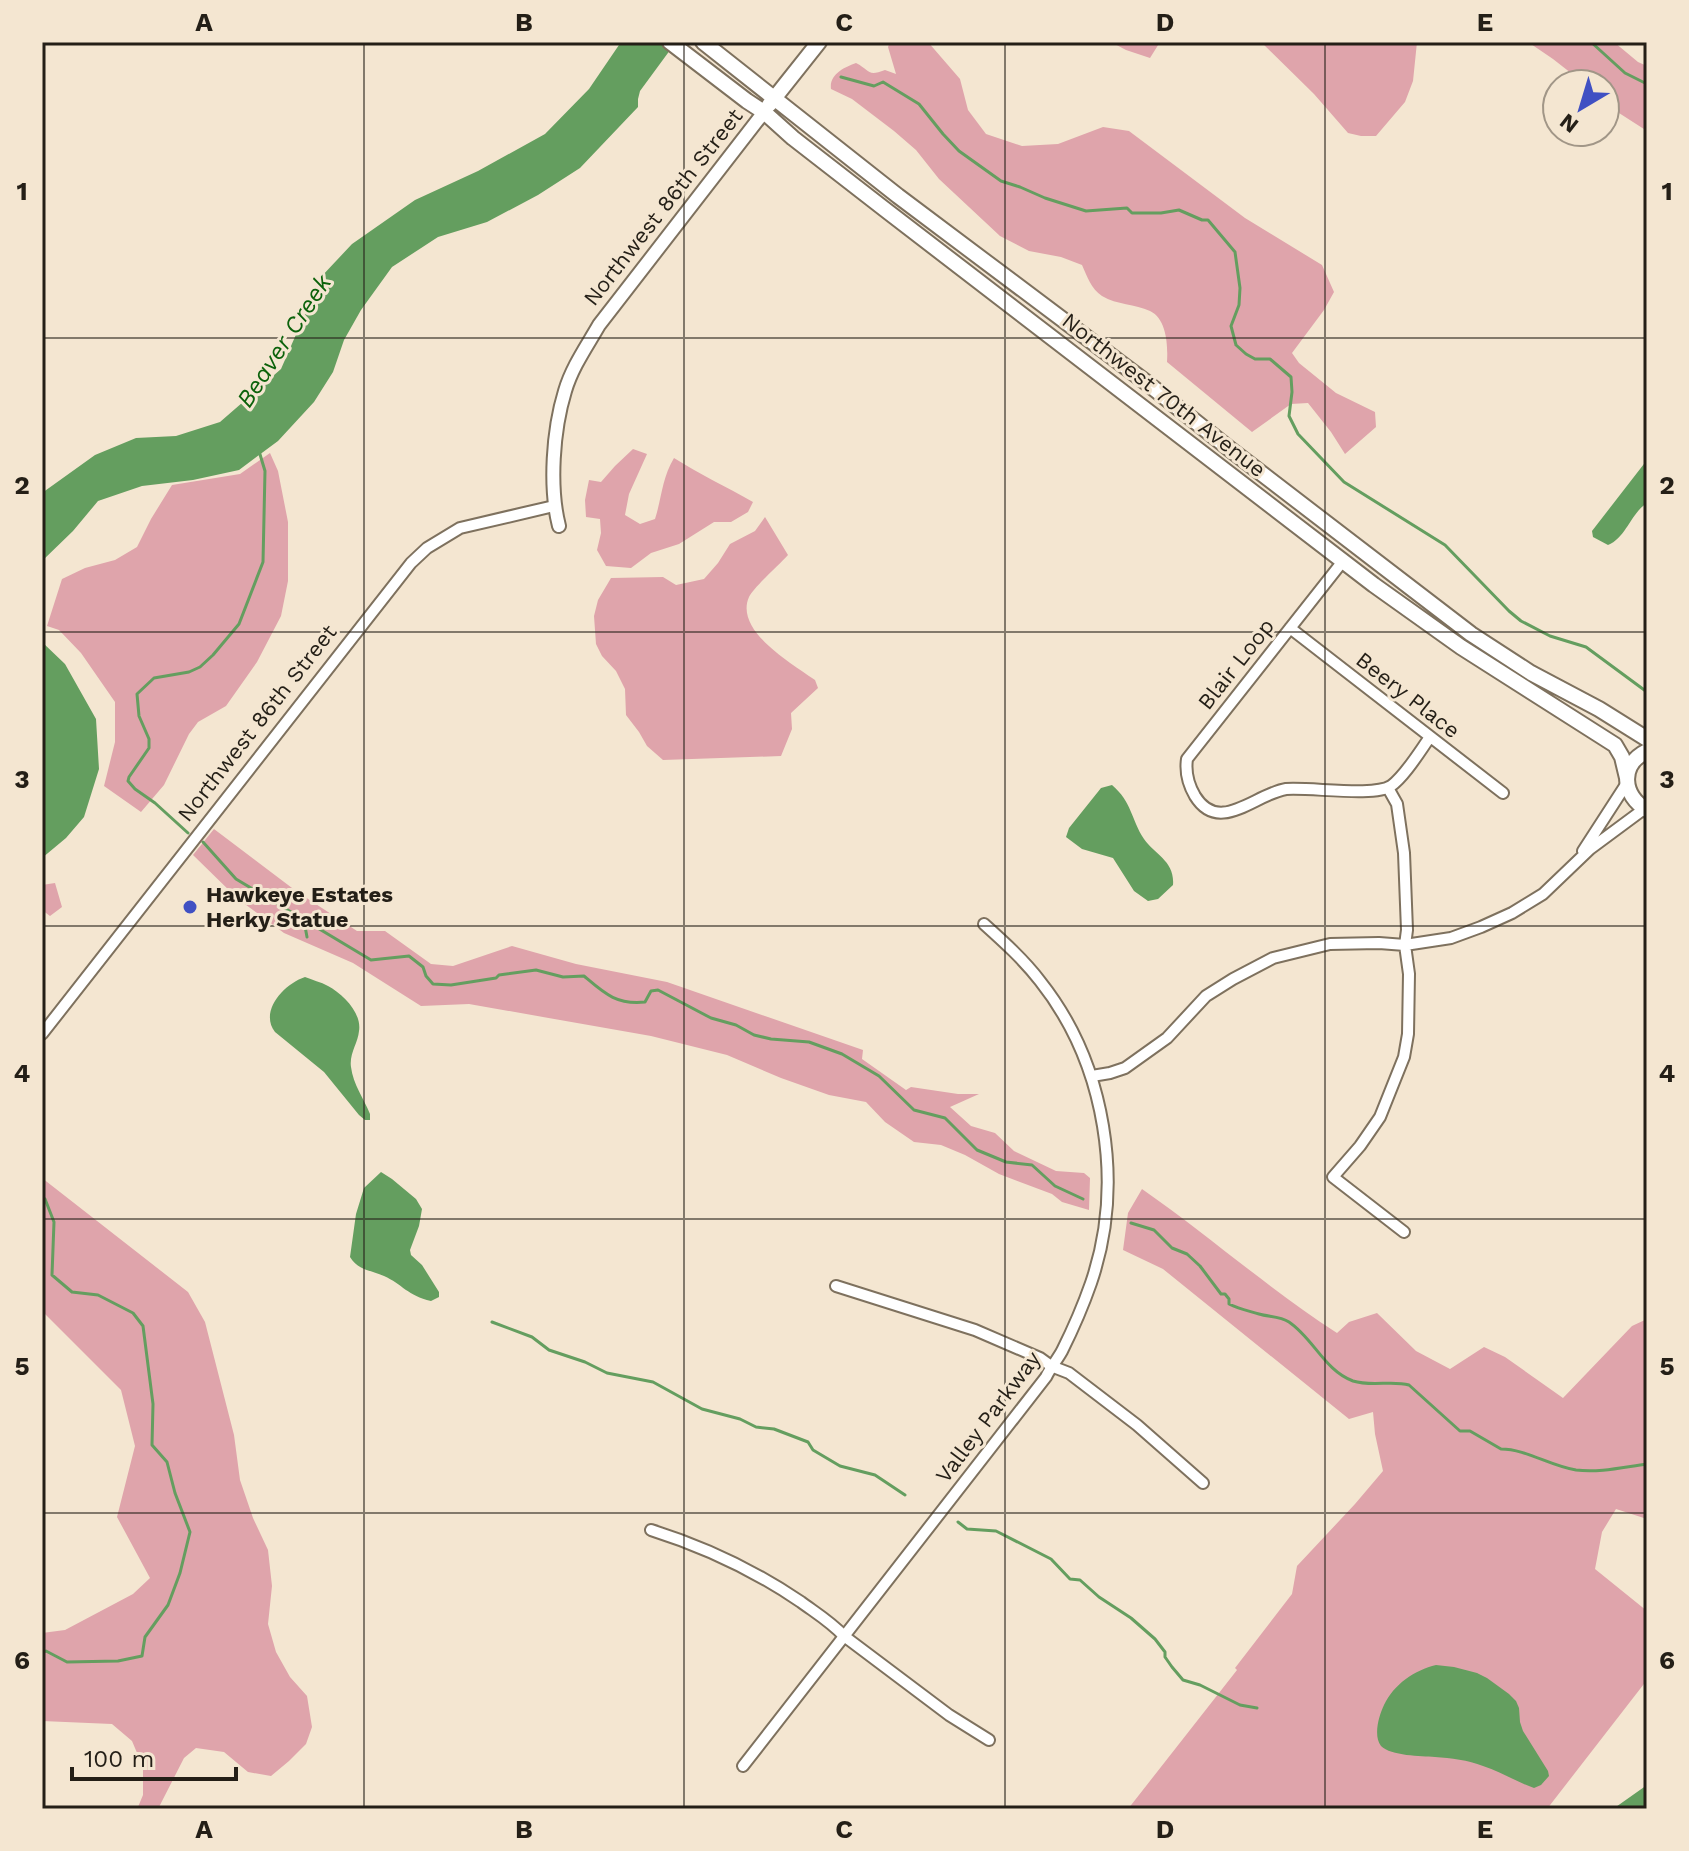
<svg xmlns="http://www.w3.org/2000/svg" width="1689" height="1851" viewBox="0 0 1689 1851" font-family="'Work Sans',sans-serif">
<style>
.green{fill:#dfa4ab}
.water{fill:#649e5f}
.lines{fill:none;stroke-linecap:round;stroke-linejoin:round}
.stream{stroke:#649e5f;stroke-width:3}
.minor-casing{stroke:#7e715e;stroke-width:14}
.tertiary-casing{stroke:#7e715e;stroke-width:16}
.secondary-casing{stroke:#7e715e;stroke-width:18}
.minor{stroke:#fff;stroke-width:10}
.tertiary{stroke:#fff;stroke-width:12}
.secondary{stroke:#fff;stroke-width:14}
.grid{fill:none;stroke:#241f17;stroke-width:2;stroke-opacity:0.55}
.poi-dot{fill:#4050c3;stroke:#f4e6d1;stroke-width:3}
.labels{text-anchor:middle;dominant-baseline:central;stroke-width:6;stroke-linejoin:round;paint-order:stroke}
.street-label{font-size:22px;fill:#241f17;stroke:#f4e6d1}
.poi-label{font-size:22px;font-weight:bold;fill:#241f17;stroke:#f4e6d1;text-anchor:start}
.water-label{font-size:24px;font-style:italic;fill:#0c620b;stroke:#f4e6d1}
.neatline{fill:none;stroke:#241f17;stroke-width:3}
.grid-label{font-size:26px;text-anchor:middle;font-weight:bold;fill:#241f17}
</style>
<rect width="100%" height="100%" fill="#f4e6d1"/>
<!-- green -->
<path class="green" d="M 890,42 L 928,42 L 960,79 L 968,110 L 986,134 L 1022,146 L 1058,144 L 1103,127 L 1129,131 L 1245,218 L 1322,265 L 1334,292 L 1324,310 L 1292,353 L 1299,363 L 1336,393 L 1375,412 L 1376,427 L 1345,454 L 1331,432 L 1308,403 L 1291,404 L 1252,432 L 1167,362 C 1168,346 1167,319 1150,311 C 1135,304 1117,305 1102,296 C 1091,289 1087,276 1082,265 L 1061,257 L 1029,251 L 1000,236 L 939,179 L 916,150 L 894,131 L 852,99 L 831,89 C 829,74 845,67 856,63 C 870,70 867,77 885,70 L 896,74 L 888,47 Z
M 1111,42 L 1160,42 L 1150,58 L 1126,50 Z
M 1261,42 L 1417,42 L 1413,81 L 1405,102 L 1376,136 L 1361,136 L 1348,133 L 1314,94 Z
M 1528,42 L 1614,42 L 1638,62 L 1647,66 L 1647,131 L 1605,104 L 1605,84 L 1585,84 L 1553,59 Z
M 633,449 L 647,454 L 629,494 L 625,515 L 640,524 L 655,519 C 662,497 662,478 674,458 C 699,474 727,487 753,502 L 748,512 L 731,522 L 714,522 L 679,544 L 651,553 L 631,568 L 606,566 L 597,550 L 601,533 L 600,519 L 586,517 L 585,500 L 589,480 L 601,482 L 615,466 Z
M 270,453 L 278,471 L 288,522 L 288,581 L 281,616 L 257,662 L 226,706 L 198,722 L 189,734 L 164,785 L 141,812 L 104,786 L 115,742 L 115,702 L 81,653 L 59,630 L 47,626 L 62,579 L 85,568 L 115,560 L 137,547 L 151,519 L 172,485 L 240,474 Z
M 765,517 L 788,555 C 779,565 754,587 749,597 C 734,631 793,664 815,680 L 818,688 L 791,713 L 792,729 L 781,756 L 663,760 L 647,746 L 639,732 L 626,715 L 625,689 L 616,671 L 602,656 L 596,644 L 594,616 L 598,600 L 611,578 L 663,577 L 676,585 L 704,579 L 718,563 L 730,544 L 755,531 Z
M 214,829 L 296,891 L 357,931 L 385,931 L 431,964 L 453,966 L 512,946 L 576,964 L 667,982 L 863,1050 L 862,1059 L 906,1090 L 911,1087 L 958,1094 L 979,1094 L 950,1107 L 971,1126 L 995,1133 L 1014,1151 L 1056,1171 L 1084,1173 L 1090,1178 L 1089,1210 L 1062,1202 L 1052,1194 L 999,1174 L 965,1155 L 941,1145 L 914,1142 L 885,1122 L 866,1102 L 829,1095 L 781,1078 L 727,1055 L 651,1036 L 469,1004 L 421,1006 L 353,963 L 284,933 L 238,899 L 193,855 Z
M 55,883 L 62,907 L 50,916 L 42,910 L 42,885 Z
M 42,1178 L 188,1292 L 205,1322 L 234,1435 L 240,1480 L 253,1518 L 268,1550 L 272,1586 L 268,1624 L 276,1652 L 290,1677 L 307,1696 L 312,1727 L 306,1744 L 289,1761 L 271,1776 L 248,1772 L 224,1752 L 196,1748 L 184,1758 L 158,1809 L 140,1809 L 138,1807 L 143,1795 L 143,1767 L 132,1741 L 112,1724 L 42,1721 L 42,1633 L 65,1630 L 133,1594 L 150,1578 L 117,1517 L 135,1446 L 121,1390 L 42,1311 Z
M 1142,1189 C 1208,1235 1269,1289 1337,1333 L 1349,1322 L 1377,1313 L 1416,1351 L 1450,1369 L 1484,1347 L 1505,1357 L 1563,1398 L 1632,1326 L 1647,1319 L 1647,1519 L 1616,1509 L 1602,1532 L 1595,1569 L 1647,1611 L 1647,1680 L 1547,1809 L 1128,1809 L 1237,1670 L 1235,1668 L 1292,1594 L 1297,1566 L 1355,1504 L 1383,1471 L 1375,1434 L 1373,1412 L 1349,1419 L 1163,1269 L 1123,1250 L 1128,1213 Z"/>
<!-- water -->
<path class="water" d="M 621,42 L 676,42 L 640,91 L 638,99 L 638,107 L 580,168 L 538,195 L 487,222 L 438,237 L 392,267 L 361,310 L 344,340 L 333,372 L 314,402 L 278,441 L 239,470 L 193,480 L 142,486 L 98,501 L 73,531 L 42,561 L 42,493 L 95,455 L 136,438 L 176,436 L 220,422 L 281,369 L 321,277 L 352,244 L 415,200 L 478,171 L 545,134 L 589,89 Z
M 1647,460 L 1647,503 C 1631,513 1626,538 1608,545 L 1593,537 L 1592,531 Z
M 42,642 L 65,664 L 96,719 L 99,769 L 84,817 L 66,838 L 42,858 Z
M 1112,785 C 1132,802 1131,819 1144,839 C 1155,855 1175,861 1173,885 L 1158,899 L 1148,901 L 1134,891 L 1113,858 L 1082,849 L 1066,837 L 1069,828 L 1101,788 Z
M 305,977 C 312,980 321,982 328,986 C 343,994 362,1013 359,1031 C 358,1043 349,1054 351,1067 C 353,1084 364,1099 370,1114 L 370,1120 L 365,1120 L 359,1115 L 324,1072 L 275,1032 C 259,1011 284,984 305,977 Z
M 381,1172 L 392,1179 L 416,1199 L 422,1209 L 419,1226 L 410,1250 L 411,1255 L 422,1265 L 439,1292 L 439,1297 L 431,1301 C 408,1296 402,1284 384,1276 C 371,1270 359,1271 350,1257 L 356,1214 L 364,1188 Z
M 1436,1665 L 1454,1667 L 1477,1673 L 1487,1678 L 1509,1694 L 1516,1701 L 1519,1708 L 1520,1722 L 1523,1731 L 1548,1771 L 1549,1776 L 1541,1785 L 1534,1788 C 1517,1782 1501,1772 1483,1766 C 1468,1760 1451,1758 1435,1757 C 1421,1756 1391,1756 1381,1746 C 1373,1736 1379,1715 1384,1705 C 1394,1684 1415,1670 1436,1665 Z
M 1647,1785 L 1647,1809 L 1613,1809 Z"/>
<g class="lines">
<!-- stream -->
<path class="stream" d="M 1591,42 L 1625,73 L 1647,84
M 841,77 L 874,86 L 883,82 L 919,104 L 943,134 L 959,151 L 1001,181 L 1020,187 L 1045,198 L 1086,211 L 1127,208 L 1132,213 L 1161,213 L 1179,210 L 1202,220 L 1208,220 L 1235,252 L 1240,288 L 1239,305 L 1231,326 L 1236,345 L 1246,354 L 1255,359 L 1270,359 L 1291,377 L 1292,392 L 1289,416 L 1298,434 L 1344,482 L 1445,545 L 1509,611 L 1521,621 L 1550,636 L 1586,647 L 1647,692
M 188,833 L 155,803 L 135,789 L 128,781 L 129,777 L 149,748 L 149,739 L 139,716 L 137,694 L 154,678 L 189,672 L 200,667 L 213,655 L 239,624 L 263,562 L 265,471 L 259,451
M 203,842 L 236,879 L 371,960 L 409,956 L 423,967 L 426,976 L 433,984 L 451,985 L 496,978 L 499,975 L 536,970 L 563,977 L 584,976 C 604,993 616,1005 645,1002 L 651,991 L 658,990 L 711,1018 L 736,1025 L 754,1035 L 771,1039 L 809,1042 L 842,1054 L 879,1076 L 914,1110 L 945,1118 L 977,1150 L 1006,1162 L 1032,1165 L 1055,1186 L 1083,1199
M 304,921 L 307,937
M 42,1198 L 45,1199 L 54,1222 L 52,1275 L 72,1292 L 98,1295 L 133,1313 L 143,1326 L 153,1404 L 152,1445 L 167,1462 L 175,1493 L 190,1532 L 180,1573 L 168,1605 L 145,1637 L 142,1656 L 118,1661 L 67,1662 L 46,1651 L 42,1653
M 1131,1223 L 1154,1230 L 1172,1248 L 1187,1254 L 1200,1266 L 1221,1294 L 1225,1294 L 1229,1299 L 1229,1304 C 1239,1309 1249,1311 1259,1314 C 1269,1317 1280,1316 1289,1322 C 1313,1338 1325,1371 1353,1381 C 1372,1387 1392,1380 1409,1385 L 1460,1431 L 1470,1431 L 1501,1449 C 1526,1449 1550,1466 1576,1470 C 1599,1473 1624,1467 1647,1464
M 492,1322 L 532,1337 L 549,1350 L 585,1362 L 607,1373 L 653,1382 L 702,1409 L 740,1419 L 756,1427 L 774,1429 L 808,1442 L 813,1450 L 840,1466 L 875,1475 L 905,1495
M 958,1522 L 967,1529 L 996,1531 L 1051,1559 L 1070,1579 L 1080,1580 L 1099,1597 L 1131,1618 L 1155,1639 L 1165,1652 L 1165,1657 L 1172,1667 L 1183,1680 L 1200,1685 L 1240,1705 L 1257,1708"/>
<defs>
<path id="minor" d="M 1343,561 L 1187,759 C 1185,773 1188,784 1195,796 C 1219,835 1255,794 1286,789 C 1311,787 1374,797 1391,786 C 1405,776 1420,751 1430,737
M 1290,628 L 1503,793
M 1388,788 L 1397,804 L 1404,853 L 1407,930 L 1405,945 L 1409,974 L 1408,1034 L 1404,1057 L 1380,1117 L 1360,1146 L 1333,1177 L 1404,1232
M 1583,851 L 1627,783
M 42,1034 L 411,563 L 427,548 L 460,528 L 554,506
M 1092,1076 L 1110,1073 L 1125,1068 L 1167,1038 L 1206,996 L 1233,979 L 1273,958 L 1330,944 L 1379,943 L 1405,945 L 1451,938 L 1481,927 L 1512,913 L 1543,894 L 1590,849 L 1644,809
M 836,1286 L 975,1330 L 1040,1358 L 1051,1366 L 1069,1373 L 1137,1425 L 1203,1483
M 651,1530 C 705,1547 754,1570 801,1602 C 816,1613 831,1622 844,1636 L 949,1715 L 989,1740
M 743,1766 L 1046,1377 C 1051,1367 1057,1360 1062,1351 C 1073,1329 1083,1306 1091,1283 C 1125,1184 1106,1064 1040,981 C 1024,960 1004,942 984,924"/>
<path id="tertiary" d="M 559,526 C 549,487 553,430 565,391 C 572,367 587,346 599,325 L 764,112"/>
<path id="secondary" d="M 670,42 L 747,101 L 764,112 L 793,138 L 887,211 L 1374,585 L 1461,647 L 1615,745 L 1622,757 L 1627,778
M 703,42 L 898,196 L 1147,383 L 1231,450 L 1471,634 L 1531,673 L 1599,709 L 1647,739
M 769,105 L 819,42
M 1647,751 C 1619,765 1622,795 1647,810"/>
</defs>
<!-- minor casing -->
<use href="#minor" class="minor-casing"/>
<!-- tertiary casing -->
<use href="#tertiary" class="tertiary-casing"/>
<!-- secondary casing -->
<use href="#secondary" class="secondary-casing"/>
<!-- minor -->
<use href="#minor" class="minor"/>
<!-- tertiary -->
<use href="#tertiary" class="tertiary"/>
<!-- secondary -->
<use href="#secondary" class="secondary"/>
</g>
<!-- grid -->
<path class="grid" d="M 364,42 L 364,1809M 684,42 L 684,1809M 1005,42 L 1005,1809M 1325,42 L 1325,1809M 42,338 L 1647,338M 42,632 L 1647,632M 42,926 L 1647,926M 42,1219 L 1647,1219M 42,1513 L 1647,1513"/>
<!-- markers -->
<circle class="poi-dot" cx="190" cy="907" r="8"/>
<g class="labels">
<!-- street labels -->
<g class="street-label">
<text transform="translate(663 207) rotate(-52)">Northwest 86th Street</text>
<text transform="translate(1164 395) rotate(38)">Northwest 70th Avenue</text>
<text transform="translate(1236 664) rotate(-52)">Blair Loop</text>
<text transform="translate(1408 695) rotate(38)">Beery Place</text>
<text transform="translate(257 723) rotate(-52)">Northwest 86th Street</text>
<text transform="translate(988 1417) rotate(-53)">Valley Parkway</text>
</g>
<!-- poi labels -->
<g class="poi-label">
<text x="206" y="894">Hawkeye Estates<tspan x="206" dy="25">Herky Statue</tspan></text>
</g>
<!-- water labels -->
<g class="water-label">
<text transform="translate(284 341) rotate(-57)">Beaver Creek</text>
</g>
</g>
<!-- border -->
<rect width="1689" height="1851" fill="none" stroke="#f4e6d1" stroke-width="88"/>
<!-- north arrow -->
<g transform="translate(1581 108) rotate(218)"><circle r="38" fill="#f4e6d1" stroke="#a19687" stroke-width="2"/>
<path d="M0-6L14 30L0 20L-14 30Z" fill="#4050c3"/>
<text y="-12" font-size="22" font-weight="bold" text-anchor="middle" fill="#241f17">N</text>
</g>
<!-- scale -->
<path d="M72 1767v12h164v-12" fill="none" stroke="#241f17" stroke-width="4"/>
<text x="84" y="1767" font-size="24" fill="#241f17" stroke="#f4e6d1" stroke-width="6" paint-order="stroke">100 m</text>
<rect x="44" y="44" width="1601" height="1763" class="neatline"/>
<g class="grid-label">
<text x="204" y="31">A</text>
<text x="524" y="31">B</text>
<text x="844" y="31">C</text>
<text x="1165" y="31">D</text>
<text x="1485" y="31">E</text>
<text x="22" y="200">1</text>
<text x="1667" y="200">1</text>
<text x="22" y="494">2</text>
<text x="1667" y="494">2</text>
<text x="22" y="788">3</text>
<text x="1667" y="788">3</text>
<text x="22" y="1082">4</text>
<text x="1667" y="1082">4</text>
<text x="22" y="1375">5</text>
<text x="1667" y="1375">5</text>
<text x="22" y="1669">6</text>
<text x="1667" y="1669">6</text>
<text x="204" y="1838">A</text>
<text x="524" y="1838">B</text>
<text x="844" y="1838">C</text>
<text x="1165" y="1838">D</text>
<text x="1485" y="1838">E</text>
</g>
</svg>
